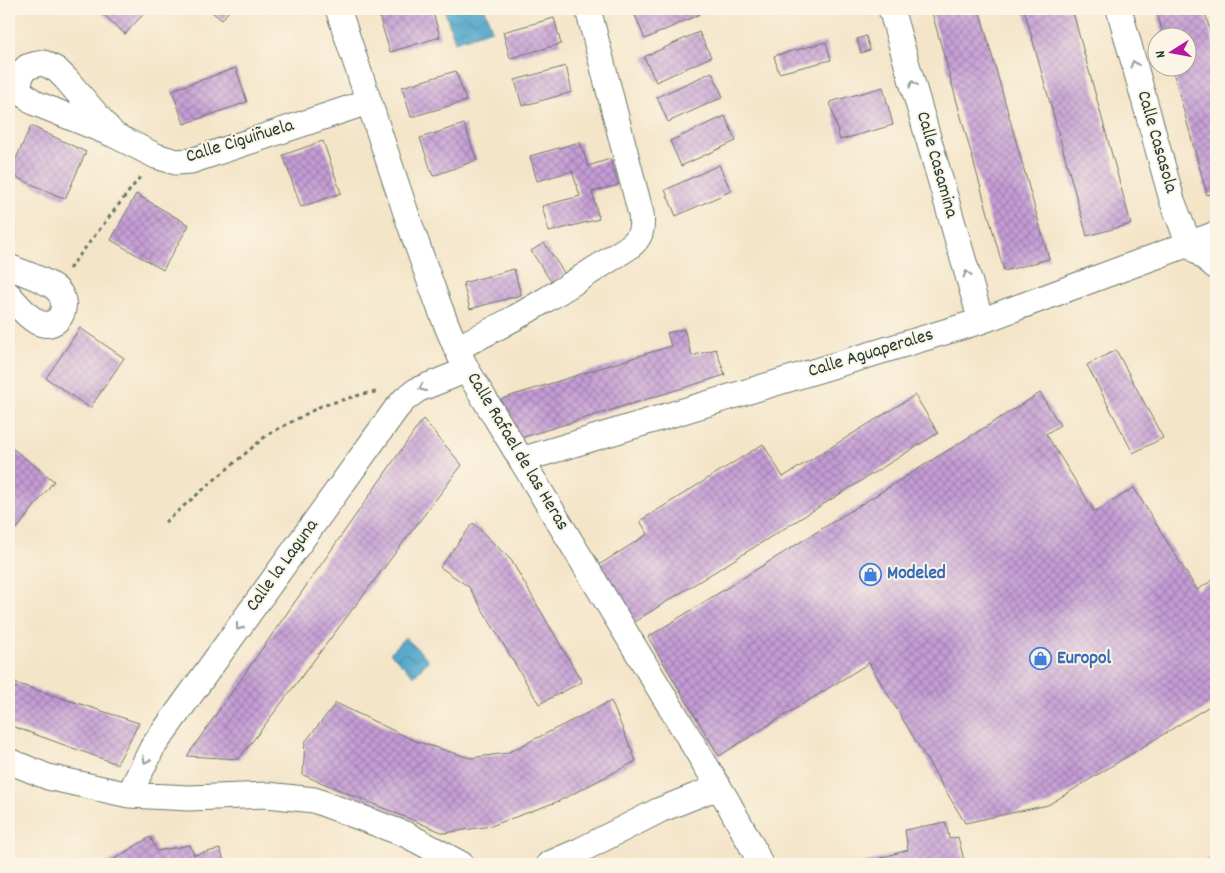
<svg xmlns="http://www.w3.org/2000/svg" width="1225" height="873" viewBox="0 0 1225 873" font-family="Dekko,sans-serif">
<style>
.water{fill:url(#water-waves);stroke:#367180}
.building{fill:url(#building-cross-hatch)}
.lines{fill:none;stroke-linecap:round;stroke-linejoin:round}
.minor-casing{stroke:#6a7868;stroke-width:27}
.path{stroke:#6a7868;stroke-width:3;stroke-dasharray:4 4;stroke-linecap:butt}
.minor{stroke:#fff;stroke-width:25}
.oneway{stroke:#8f9e9a}
.labels{text-anchor:middle;dominant-baseline:central;stroke-width:4;stroke-linejoin:round;paint-order:stroke}
.street-label{font-size:19px;fill:#1f3d34;stroke:#fcf5e5}
.shop-label{font-size:19px;font-weight:bold;fill:#366cbe;stroke:#fcf5e5;text-anchor:start}
</style>
<defs>
<pattern id="water-waves" width="16" height="10" patternUnits="userSpaceOnUse" patternTransform="scale(1.25)"><rect width="16" height="10" fill="#4ea5cb"/><path d="M0 5q4-4 8 0t8 0" fill="none" stroke="#4088a6"/></pattern>
<pattern id="building-cross-hatch" width="8" height="8" patternUnits="userSpaceOnUse" patternTransform="scale(1.25)"><rect width="8" height="8" fill="#c59cd5"/><path d="M0 0l8 8M0 8l8-8" fill="none" stroke="#9f80ae"/></pattern>
</defs>
<rect width="100%" height="100%" fill="#fcf5e5"/>
<filter id="ink" filterUnits="userSpaceOnUse"><feTurbulence type="fractalNoise" baseFrequency=".02" numOctaves="2"/><feDisplacementMap in="SourceGraphic" scale="10" xChannelSelector="R" yChannelSelector="G"/><feConvolveMatrix kernelMatrix="1 2 1 2 8 2 1 2 1" color-interpolation-filters="sRGB"/></filter>
<filter id="wash" filterUnits="userSpaceOnUse"><feTurbulence type="fractalNoise" baseFrequency=".0096" numOctaves="4" result="noise"/><feDisplacementMap in="SourceGraphic" scale="20" xChannelSelector="R" yChannelSelector="G"/><feGaussianBlur stdDeviation="1.12" result="paint"/><feColorMatrix in="noise" values="0 0 0 0 0 0 0 0 0 0 0 0 0 0 0 0 0 1.4 0 .05"/><feComposite in="paint" operator="in"/></filter>
<g filter="url(#wash)">
<rect width="100%" height="100%" fill="#f4e5c9"/>
<!-- water -->
<path class="water" d="M 444,9 L 485,9 L 492,30 L 455,42 Z
M 405,637 L 429,660 L 414,676 L 390,653 Z"/>
<g id="blocks">
<!-- building -->
<path class="building" d="M 98,9 L 148,9 L 125,34 Z
M 208,9 L 230,9 L 222,20 Z
M 377,9 L 432,9 L 440,37 L 390,52 Z
M 644,9 L 698,9 L 700,14 L 645,39 L 634,13 Z
M 931,9 L 979,9 L 1049,259 L 1004,271 Z
M 1024,9 L 1072,9 L 1131,224 L 1087,236 Z
M 1156,9 L 1204,9 L 1216,53 L 1216,192 L 1207,195 L 1172,68 L 1188,68 L 1188,38 L 1164,38 Z
M 554,18 L 561,44 L 510,58 L 503,32 Z
M 699,32 L 711,57 L 656,82 L 644,57 Z
M 866,36 L 870,50 L 861,53 L 857,39 Z
M 826,42 L 831,60 L 779,73 L 774,56 Z
M 566,66 L 572,92 L 522,106 L 515,80 Z
M 236,68 L 247,102 L 184,124 L 172,90 Z
M 456,71 L 466,101 L 411,117 L 402,87 Z
M 712,72 L 723,97 L 668,122 L 657,97 Z
M 883,87 L 893,125 L 840,140 L 830,102 Z
M 725,116 L 736,141 L 681,166 L 670,141 Z
M 464,124 L 477,160 L 433,176 L 420,138 Z
M 31,126 L 86,152 L 65,199 L 9,174 Z
M 323,141 L 341,193 L 301,207 L 283,155 Z
M 580,142 L 588,166 L 610,159 L 618,185 L 592,192 L 599,219 L 549,232 L 542,206 L 580,196 L 572,171 L 537,181 L 530,156 Z
M 719,165 L 731,191 L 676,216 L 665,190 Z
M 136,194 L 189,225 L 163,270 L 111,240 Z
M 544,243 L 565,274 L 552,283 L 531,251 Z
M 514,269 L 521,295 L 470,309 L 463,283 Z
M 80,328 L 124,358 L 90,408 L 46,378 Z
M 684,329 L 692,356 L 716,349 L 725,375 L 514,440 L 501,399 L 671,346 L 667,333 Z
M 1116,350 L 1163,438 L 1133,453 L 1087,365 Z
M 1040,393 L 1060,425 L 1046,434 L 1095,512 L 1134,488 L 1197,590 L 1216,578 L 1216,702 L 1048,805 L 965,823 L 869,663 L 719,756 L 648,637 Z
M 915,395 L 938,433 L 629,625 L 594,568 L 648,534 L 640,521 L 763,444 L 783,477 Z
M 423,419 L 462,465 L 239,759 L 187,756 Z
M 12,448 L 54,481 L 17,529 L 9,522 L 9,452 Z
M 473,523 L 511,560 L 582,682 L 539,704 L 469,587 L 440,567 Z
M 9,681 L 139,723 L 117,764 L 9,725 Z
M 611,701 L 636,761 L 559,801 L 491,826 L 444,833 L 303,775 L 305,742 L 336,703 L 415,741 L 470,758 L 507,753 Z
M 946,822 L 949,839 L 958,837 L 965,864 L 859,864 L 908,850 L 905,830 Z
M 150,837 L 157,851 L 190,845 L 194,855 L 220,849 L 225,864 L 106,864 Z
M 1213,857 L 1216,858 L 1216,864 L 1202,864 L 1206,860 Z"/>
</g>
</g>
<g filter="url(#ink)">
<use href="#blocks" fill-opacity="0" stroke="#6a7868" stroke-width="1"/>
<g class="lines">
<defs>
<path id="minor" d="M 338,9 C 361,80 385,151 409,222 C 427,272 443,323 467,370 L 726,799 L 754,850 L 760,864
M 891,9 L 981,321
M 1119,9 L 1172,200 L 1189,244 L 1216,267
M 114,135 L 66,79 L 57,70 L 44,63 L 37,64 L 27,67 L 22,72 L 19,84 L 21,92 L 35,103 L 114,135 L 156,156 L 176,162 L 191,161 L 368,102
M 9,267 C 21,272 46,280 55,288 C 73,302 60,333 37,322 C 26,316 17,304 9,295
M 456,348 C 517,320 572,284 629,247 C 641,238 643,229 641,214 L 588,9
M 521,460 L 981,321 L 1216,234
M 9,761 L 48,777 L 129,795 L 189,798 L 267,795 L 314,800 L 407,835 L 461,864
M 129,795 L 152,748 L 396,409 L 405,399 L 417,390 L 467,370
M 549,864 L 579,851 L 660,810 L 718,787"/>
</defs>
<!-- minor casing -->
<use href="#minor" class="minor-casing"/>
<!-- path -->
<path class="path" d="M 69,269 L 140,177
M 165,522 L 267,435 L 321,406 L 363,394 L 376,392"/>
<!-- minor -->
<use href="#minor" class="minor"/>
</g>
<!-- one-way arrows -->
<defs><path id="oneway-chevron" d="M-2-3.5L2.5 0L-2 3.5" fill="none" stroke-width="1.6" stroke-linecap="round" stroke-linejoin="round" transform="scale(1.25)"/></defs>
<g class="oneway">
<use href="#oneway-chevron" transform="translate(1134 64) rotate(-106)"/>
<use href="#oneway-chevron" transform="translate(913 84) rotate(-106)"/>
<use href="#oneway-chevron" transform="translate(967 274) rotate(-106)"/>
<use href="#oneway-chevron" transform="translate(422 388) rotate(155)"/>
<use href="#oneway-chevron" transform="translate(239 627) rotate(126)"/>
<use href="#oneway-chevron" transform="translate(146 760) rotate(116)"/>
</g>
</g>
<!-- icons -->
<defs>
<symbol id="shop-ring" viewBox="-11 -11 22 22"><circle r="9.5" fill="#fcf5e5" stroke="#3f7fe0" stroke-width="1.5"/><path d="M-5-2.5h2.3a2.7 3.5 0 0 1 5.4 0H5L5.5 6h-11ZM-1.5-2.5h3a1.5 2.3 0 0 0-3 0Z" fill="#3f7fe0"/></symbol>
</defs>
<g fill-rule="evenodd">
<use href="#shop-ring" x="858" y="562" width="25" height="25"/>
<use href="#shop-ring" x="1028" y="646" width="25" height="25"/>
</g>
<g class="labels">
<!-- street labels -->
<g class="street-label">
<text transform="translate(240 142) rotate(-17)">Calle Ciguiñuela</text>
<text transform="translate(1156 142) rotate(74)">Calle Casasola</text>
<text transform="translate(936 165) rotate(74)">Calle Casamina</text>
<text transform="translate(871 354) rotate(-17)">Calle Aguaperales</text>
<text transform="translate(517 452) rotate(59)">Calle Rafael de las Heras</text>
<text transform="translate(283 566) rotate(-54)">Calle la Laguna</text>
</g>
<!-- shop labels -->
<g class="shop-label">
<text x="887" y="574">Modeled</text>
<text x="1057" y="659">Europol</text>
</g>
</g>
<!-- margin -->
<rect width="1225" height="873" fill="none" stroke="#fcf5e5" stroke-width="30"/>
<!-- north arrow -->
<g transform="translate(1172 52) rotate(259)"><circle r="24" fill="#fcf5e5" stroke="#a4ab9e"/>
<path d="M0-4L9 19L0 12L-9 19Z" fill="#b5179e"/>
<text y="-8" font-size="14" font-weight="bold" text-anchor="middle" fill="#1f3d34">N</text>
</g>
</svg>
